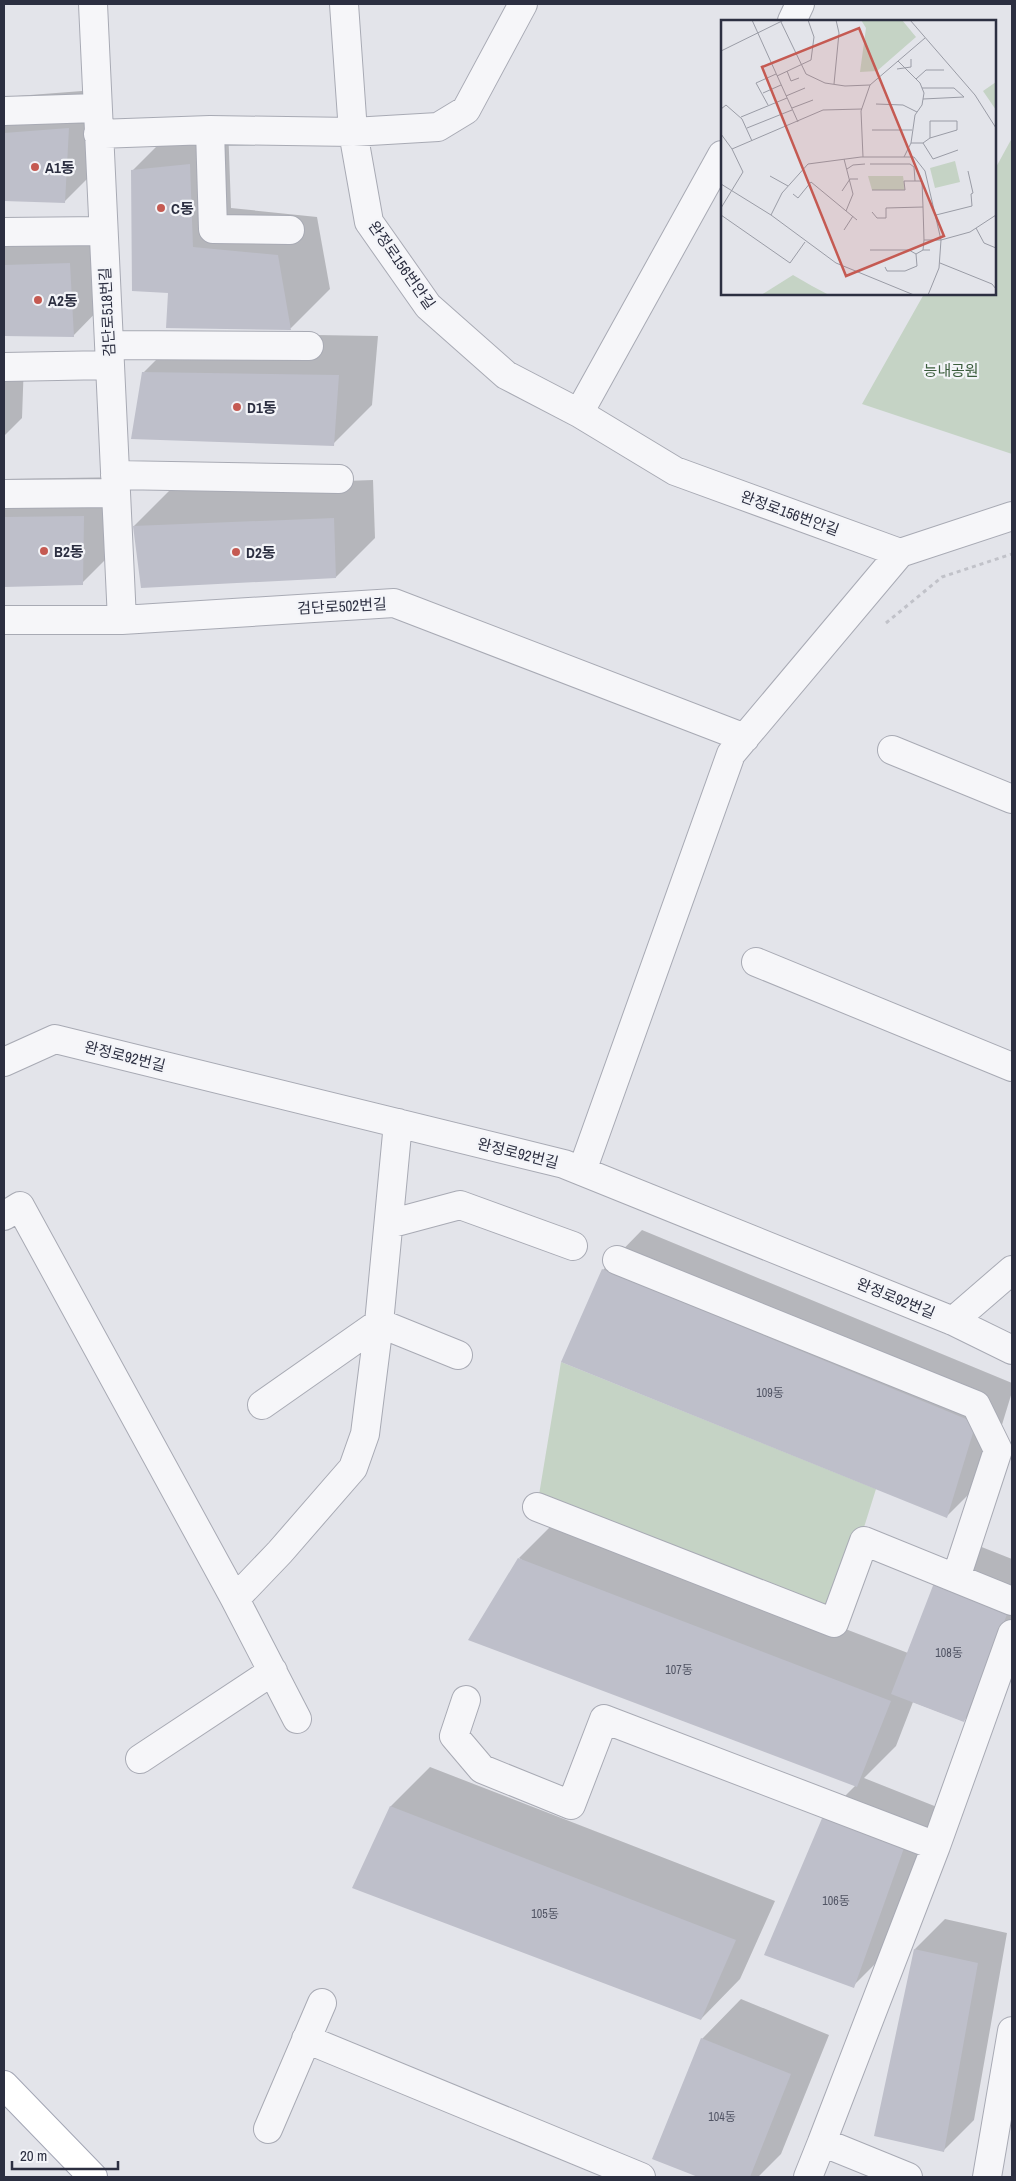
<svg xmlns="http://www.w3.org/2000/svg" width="1016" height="2181" viewBox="0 0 1016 2181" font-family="'Archivo Narrow','Noto Sans KR',sans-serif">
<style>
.green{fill:#c5d3c5}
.shadow{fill:#0003}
.building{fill:#bebfca}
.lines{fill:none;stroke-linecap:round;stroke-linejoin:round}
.minor-casing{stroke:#a8aab4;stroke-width:30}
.major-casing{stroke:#a3a6b5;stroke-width:30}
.path{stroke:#c1c2c9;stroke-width:3;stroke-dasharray:4 4;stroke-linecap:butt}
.minor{stroke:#f6f6f9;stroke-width:28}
.major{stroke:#fff;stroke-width:28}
.poi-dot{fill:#c55a52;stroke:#f3f4f8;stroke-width:2}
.labels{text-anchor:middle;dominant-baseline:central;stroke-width:4.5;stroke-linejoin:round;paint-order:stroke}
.number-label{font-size:12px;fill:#505363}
.poi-label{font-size:15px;font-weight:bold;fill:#2c2f41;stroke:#f3f4f8;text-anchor:start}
.street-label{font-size:15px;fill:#2c2f41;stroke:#f3f4f8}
.park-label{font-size:15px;fill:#3a5c3b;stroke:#f3f4f8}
.inset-road{fill:none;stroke:#9a9ca6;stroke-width:1}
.view{fill:#c55a52;fill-opacity:0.15;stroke:#c55a52;stroke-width:2.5}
.inset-edge{fill:none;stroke:#2c2f41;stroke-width:2.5}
</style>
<rect width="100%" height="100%" fill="#e3e4ea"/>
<!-- green -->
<path class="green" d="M 1012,138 L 1012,454 L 862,404 L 924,294 L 995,294 L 995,169 Z
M 561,1362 L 876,1489 L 834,1623 L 537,1507 Z"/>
<!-- shadow -->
<path class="shadow" d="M 108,89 L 104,162 L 65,201 L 4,200 L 4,97 Z
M 228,125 L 231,208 L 317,217 L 330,289 L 291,328 L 168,327 L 169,292 L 133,170 L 172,131 Z
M 109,225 L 112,296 L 73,336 L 4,334 L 4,227 Z
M 183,333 L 378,336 L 372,405 L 333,444 L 144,372 Z
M 4,362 L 24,362 L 22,418 L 4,436 Z
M 123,477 L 121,544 L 82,583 L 4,585 L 4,479 Z
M 373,480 L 375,538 L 336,577 L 134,526 L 173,487 Z
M 642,1230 L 1012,1383 L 1012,1392 L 986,1477 L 947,1516 L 603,1270 Z
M 558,1519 L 908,1653 L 974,1544 L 1012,1559 L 1012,1658 L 1003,1682 L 963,1721 L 913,1702 L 896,1746 L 864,1778 L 942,1809 L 892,1947 L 853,1986 L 824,1817 L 856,1785 L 519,1558 Z
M 430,1767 L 775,1901 L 740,1979 L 701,2019 L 354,1887 L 391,1806 Z
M 945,1919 L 1007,1933 L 974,2120 L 944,2150 L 915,1949 Z
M 741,1999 L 829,2035 L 781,2154 L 758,2177 L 701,2177 L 654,2158 L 702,2039 Z"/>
<!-- building -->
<path class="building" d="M 69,128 L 65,203 L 4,201 L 4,133 Z
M 190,164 L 193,247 L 278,255 L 291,330 L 166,328 L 168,293 L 132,291 L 131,170 Z
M 70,263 L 74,337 L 4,336 L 4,265 Z
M 142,372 L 339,375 L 334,446 L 131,439 Z
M 84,516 L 83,585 L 4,587 L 4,517 Z
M 334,518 L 336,578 L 141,588 L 133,526 Z
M 602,1269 L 976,1423 L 947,1518 L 561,1362 Z
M 518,1558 L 891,1701 L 857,1787 L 468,1640 Z
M 934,1583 L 1008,1612 L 964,1722 L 891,1694 Z
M 390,1806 L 736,1940 L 701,2020 L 352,1888 Z
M 823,1816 L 904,1848 L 854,1988 L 764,1955 Z
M 914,1949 L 978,1963 L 944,2152 L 874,2136 Z
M 701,2038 L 791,2074 L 750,2177 L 698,2177 L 652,2159 Z"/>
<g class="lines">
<defs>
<path id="minor" d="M 93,4 L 122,620
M 344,4 L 353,132 L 369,222 L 428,306 L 506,375 L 579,413 L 675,471 L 900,553 L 1012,516
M 792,21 L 800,4
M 4,111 L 97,108
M 210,130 L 213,229 L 290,230
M 98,134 L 210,130 L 353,132 L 438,127 L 466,110 L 523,4
M 4,232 L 103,231
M 109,345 L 309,346
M 4,367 L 110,365
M 579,413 L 722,155
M 115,475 L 339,479
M 4,494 L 116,493
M 4,620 L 122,620 L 394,603 L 745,738
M 892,750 L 1012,799
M 756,962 L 1012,1067
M 4,1062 L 55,1039 L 564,1164 L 953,1321 L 1012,1350
M 582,1171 L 731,754 L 900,553
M 4,1216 L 20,1206 L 235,1599 L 297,1719
M 389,1224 L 460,1205 L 573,1246
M 617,1260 L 976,1405 L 998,1450 L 956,1578
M 953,1321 L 1012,1270
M 262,1405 L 379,1323 L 458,1355
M 537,1507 L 834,1623 L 864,1541 L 1012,1601
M 235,1599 L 280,1552 L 353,1468 L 365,1434 L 379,1323 L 398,1123
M 466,1700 L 454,1736 L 482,1769 L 571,1805 L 604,1719 L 936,1846 L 822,2142 L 908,2177
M 140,1759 L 273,1671
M 936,1846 L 1012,1634
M 306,2039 L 641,2177
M 268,2129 L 322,2003
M 808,2177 L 822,2142
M 987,2177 L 1012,2031"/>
<path id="major" d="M 4,2085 L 93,2177"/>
</defs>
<!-- minor casing -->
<use href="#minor" class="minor-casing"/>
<!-- major casing -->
<use href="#major" class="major-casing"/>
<!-- path -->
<path class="path" d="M 886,623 L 942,577 L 1012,554"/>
<!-- minor -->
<use href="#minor" class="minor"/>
<!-- major -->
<use href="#major" class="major"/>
</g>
<!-- markers -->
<g class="poi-dot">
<circle cx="35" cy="167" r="5"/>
<circle cx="161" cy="208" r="5"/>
<circle cx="38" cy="300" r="5"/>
<circle cx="237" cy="407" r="5"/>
<circle cx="44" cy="551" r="5"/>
<circle cx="236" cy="552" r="5"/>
</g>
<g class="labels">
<!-- number labels -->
<g class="number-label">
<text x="770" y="1393">109동</text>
<text x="949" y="1653">108동</text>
<text x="679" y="1670">107동</text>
<text x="836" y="1901">106동</text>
<text x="545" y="1914">105동</text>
<text x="722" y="2117">104동</text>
</g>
<!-- poi labels -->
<g class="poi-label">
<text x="45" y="167">A1동</text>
<text x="171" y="208">C동</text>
<text x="48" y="300">A2동</text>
<text x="247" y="407">D1동</text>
<text x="54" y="551">B2동</text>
<text x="246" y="552">D2동</text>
</g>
<!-- street labels -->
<g class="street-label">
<text transform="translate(402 265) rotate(55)">완정로156번안길</text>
<text transform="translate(107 312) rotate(-93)">검단로518번길</text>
<text transform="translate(790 513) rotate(20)">완정로156번안길</text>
<text transform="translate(342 606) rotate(-3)">검단로502번길</text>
<text transform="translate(125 1056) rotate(14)">완정로92번길</text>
<text transform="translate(518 1153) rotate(14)">완정로92번길</text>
<text transform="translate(896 1298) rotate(22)">완정로92번길</text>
</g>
<!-- park labels -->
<g class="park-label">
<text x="951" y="370">능내공원</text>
</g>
</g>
<!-- overview -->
<g transform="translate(721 20)">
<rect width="275" height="275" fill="#e3e4ea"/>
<path d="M 140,0 L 181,0 L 195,17 L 156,51 L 139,52 L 145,8 ZM 275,62 L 275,90 L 262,71 ZM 234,141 L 239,162 L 214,168 L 209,148 ZM 147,156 L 182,156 L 184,170 L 151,170 ZM 72,255 L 91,266 L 108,275 L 40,275 Z" fill="#c5d3c5"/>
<path class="inset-road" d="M 31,0 L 77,102M 189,0 L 254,75 L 275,108M 60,2 L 85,54 L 104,63 L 124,66 L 149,65 L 204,18M 0,31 L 63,0M 177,41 L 199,63 L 203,73 L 201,85 L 194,95 L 190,123 L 183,137M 176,49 L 190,47 L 190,39M 66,51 L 70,61 L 78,58M 56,56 L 90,40 L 93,17 L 87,0M 195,59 L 205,50 L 223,50M 113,64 L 118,13 L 115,0M 201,68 L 233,68 L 243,77 L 202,79M 42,73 L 60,65M 65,76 L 84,68M 155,84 L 182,85 L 196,92M 47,85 L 35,63 L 55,54M 71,88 L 92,80M 0,89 L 5,85 L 21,99 L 31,121M 20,97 L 66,78M 26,108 L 71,90M 151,110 L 191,110M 0,114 L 11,129M 190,123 L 202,123 L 212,139 L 237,130M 202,123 L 209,118 L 209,101 L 236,101 L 236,110 L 209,118M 142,137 L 140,91 L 149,65M 123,139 L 132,174 L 125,191M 149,144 L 189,144 L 193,147 L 194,161M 126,149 L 132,145 L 144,144M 49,156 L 67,166M 0,164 L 50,195 L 115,243 L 193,275M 151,170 L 184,170 L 183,161 L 201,161 L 202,187M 121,171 L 129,159 L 137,159M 72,174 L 77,178 L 90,162 L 136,200M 0,188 L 22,152 L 11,129 L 102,90 L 141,89M 151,192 L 156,198 L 165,198 L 165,188 L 202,187 L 203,220 L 220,220 L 249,212 L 275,195M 0,195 L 69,243 L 84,222M 50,195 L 61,173 L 87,144 L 140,137 L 193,137 L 204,151 L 220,220 L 218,248 L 207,275M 215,195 L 251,186 L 250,174 L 252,173 L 247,151M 255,208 L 263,223 L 275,228M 123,210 L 132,196M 203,220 L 202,230 L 209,230M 149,230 L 188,230 L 195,234M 219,243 L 271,264 L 275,269M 164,247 L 166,251 L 184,251 L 196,246 L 195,234 L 202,230"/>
<path class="view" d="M 138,8 L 223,216 L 125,256 L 41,47 Z"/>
<rect width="275" height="275" class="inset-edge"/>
</g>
<!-- border -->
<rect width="1016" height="2181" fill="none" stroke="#2c2f41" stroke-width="10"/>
<!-- scale -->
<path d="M12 2161v8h106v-8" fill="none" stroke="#2c2f41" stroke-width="2.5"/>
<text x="20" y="2161" font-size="15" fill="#2c2f41" stroke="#f3f4f8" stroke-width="4" paint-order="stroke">20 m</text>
</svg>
